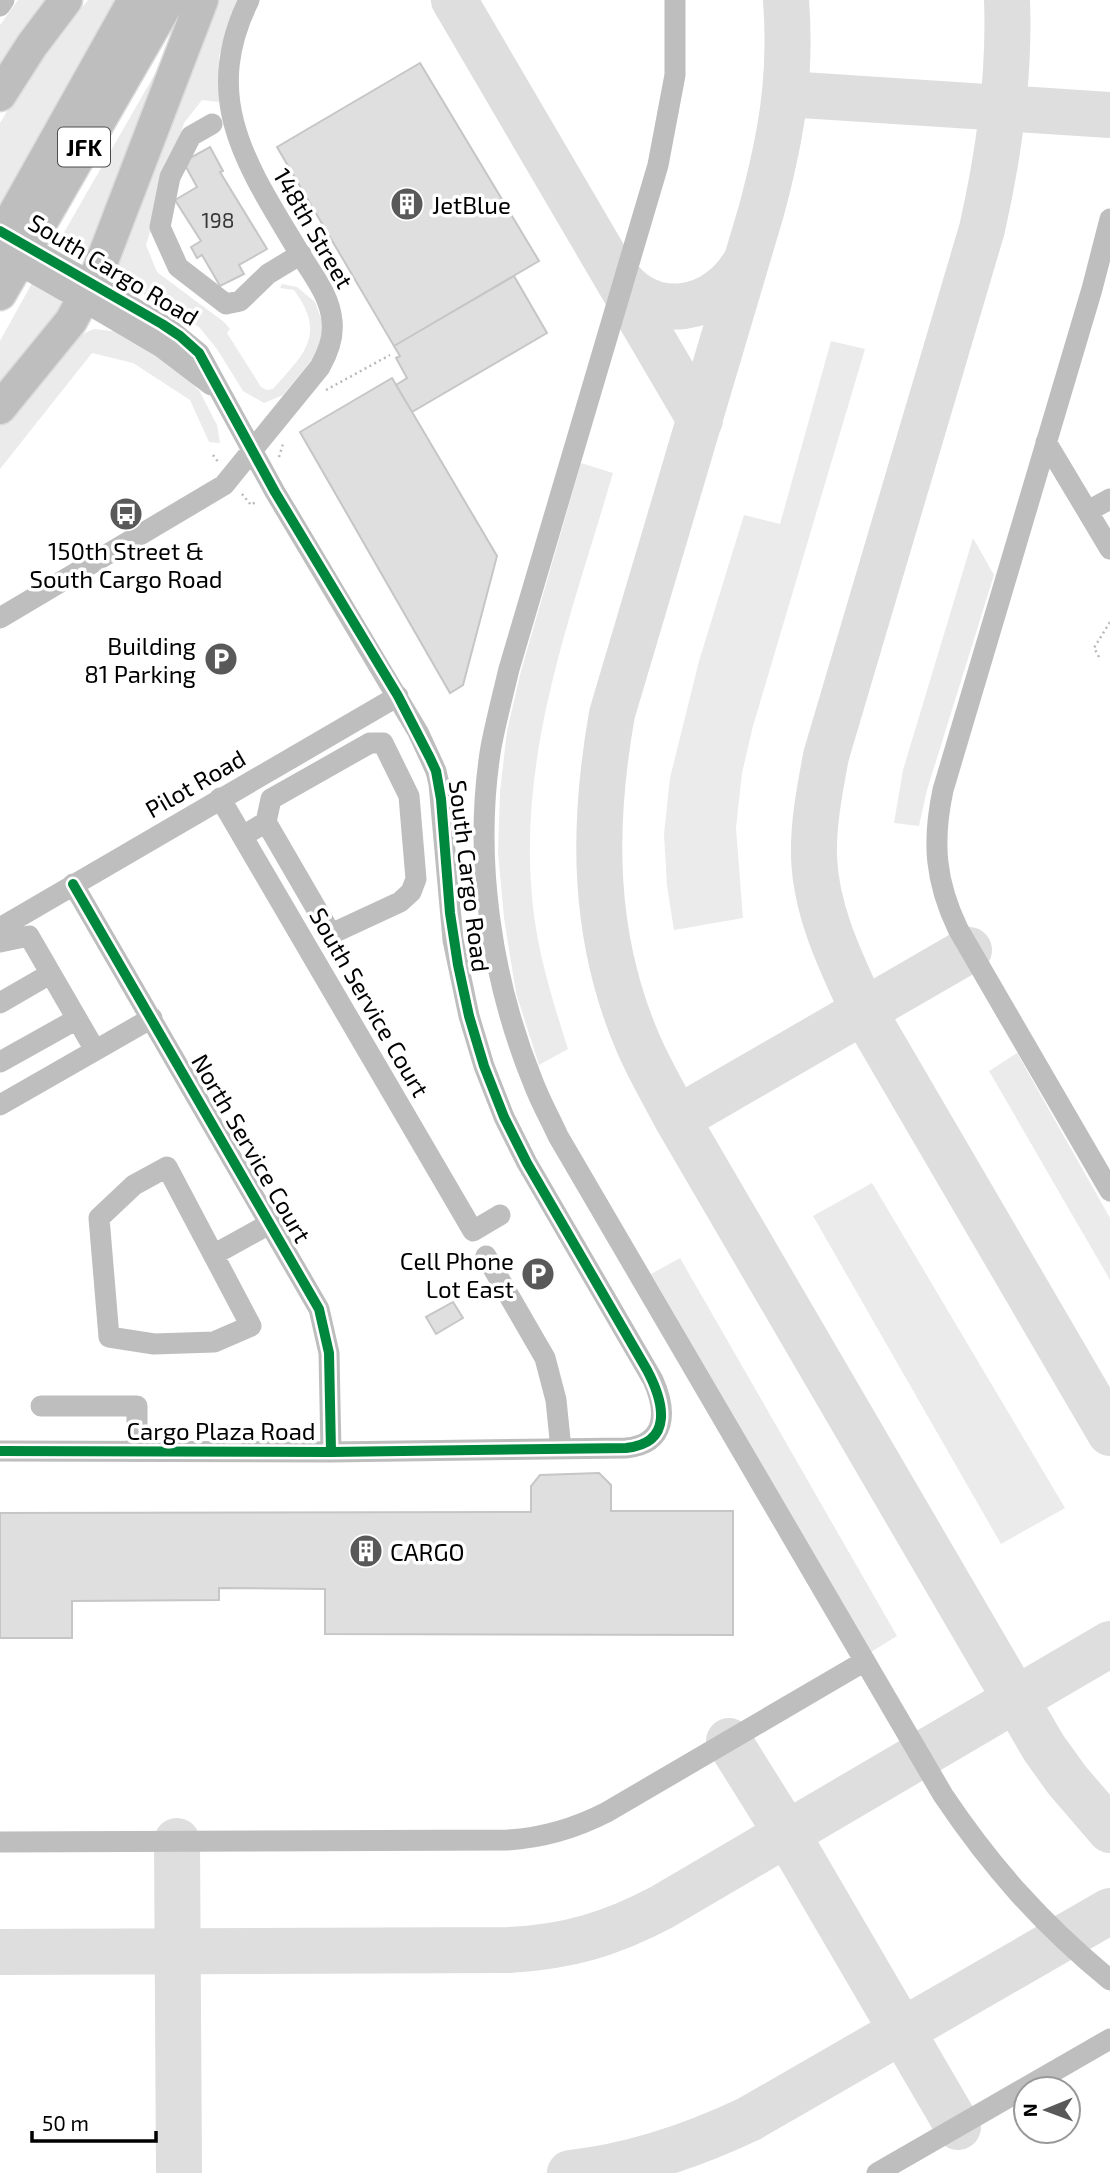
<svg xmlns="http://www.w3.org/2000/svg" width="1110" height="2173" viewBox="0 0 1110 2173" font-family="'Exo 2',sans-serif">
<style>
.green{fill:#ebebeb}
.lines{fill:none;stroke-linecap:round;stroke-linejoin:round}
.taxiway{stroke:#dedede;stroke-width:46}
.building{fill:#dfdfdf;stroke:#c6c6c6;stroke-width:2}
.highway-casing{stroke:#dbdbdb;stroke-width:35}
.path{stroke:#b9b9b9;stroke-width:2.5;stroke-dasharray:2 3.5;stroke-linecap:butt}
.minor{stroke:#bebebe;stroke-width:21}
.highway{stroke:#bebebe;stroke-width:32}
.minor-bridge{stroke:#bebebe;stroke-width:21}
.cycleway-casing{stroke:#fff;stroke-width:15}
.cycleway{stroke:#00873e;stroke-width:10}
.labels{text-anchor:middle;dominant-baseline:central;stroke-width:7;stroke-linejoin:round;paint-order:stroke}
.number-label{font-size:21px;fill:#383838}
.shield{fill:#fff;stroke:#4c4c4c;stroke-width:2}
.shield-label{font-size:23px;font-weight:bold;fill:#000}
.poi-label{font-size:24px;fill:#000;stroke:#fff;text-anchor:start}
.street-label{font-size:24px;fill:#000;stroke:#fff}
</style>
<rect width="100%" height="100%" fill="#fff"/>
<!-- green -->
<path class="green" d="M 18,0 L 56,0 L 0,77 L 0,25 Z
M 88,0 L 117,0 L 0,207 L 0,123 L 37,62 Z
M 211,0 L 237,0 L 219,56 L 219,102 L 202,100 L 184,123 L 146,245 L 157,272 L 224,322 L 230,329 L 227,333 L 261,387 L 267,390 L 273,389 C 304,354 327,335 294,290 L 280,288 L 282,284 L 297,287 L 315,302 L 323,324 L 318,352 L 283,395 L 264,403 L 243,391 L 217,349 L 199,327 L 130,286 L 118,264 Z
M 176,37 L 93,264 L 58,243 Z
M 32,283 L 69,303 L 0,396 L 0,341 Z
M 94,329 L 120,332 L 182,372 L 200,392 L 217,425 L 220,443 L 209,442 L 190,400 L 133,363 L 92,353 L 0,469 L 0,425 L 71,339 Z
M 831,341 L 865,349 L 753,726 L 742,773 L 736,828 L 743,918 L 674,930 L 667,886 L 664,834 L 670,778 L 699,661 L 744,515 L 780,524 Z
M 581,463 L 613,473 C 571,618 514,760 534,915 C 540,961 554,1005 568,1049 L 539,1065 L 516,993 L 504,918 L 498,852 L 500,792 L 507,731 L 521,671 Z
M 973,538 L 994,575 L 927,790 L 919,826 L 894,823 L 903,770 Z
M 1017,1053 L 1110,1218 L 1110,1280 L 989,1071 Z
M 872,1183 L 1065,1508 L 1001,1544 L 813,1216 Z
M 680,1258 L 897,1636 L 871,1652 L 651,1274 Z"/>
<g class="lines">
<!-- taxiway -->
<path class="taxiway" d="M 454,0 L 700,420
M 786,0 C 792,77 781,138 761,212 L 612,714 C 592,827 592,936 638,1043 C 649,1069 664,1094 677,1119 L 1044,1748 L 1067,1780 L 1110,1830
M 1007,0 C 1010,78 999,154 982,229 L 826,756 C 820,789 813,823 814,857 C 816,912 841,962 863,1010 L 1110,1433
M 786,94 L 1110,115
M 616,275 C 653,325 718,312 746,261
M 677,1119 L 969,950
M 729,1741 L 787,1834 L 958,2127
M 177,1841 L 179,2173
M 0,1952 L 509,1950 C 568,1947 611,1934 662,1907 L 1110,1644
M 570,2173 C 633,2166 692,2146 749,2119 L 1110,1911"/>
</g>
<!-- building -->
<path class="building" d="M 420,63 L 539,261 L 394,346 L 277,147 Z
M 210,147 L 223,171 L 220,172 L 267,249 L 239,265 L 244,274 L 220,286 L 202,255 L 197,258 L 191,247 L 201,241 L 175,200 L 197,187 L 186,167 L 190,158 Z
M 514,276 L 547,333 L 412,412 L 396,385 L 407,378 L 396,358 L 400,356 L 394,346 Z
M 392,378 L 497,556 L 463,685 L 450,693 L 300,432 Z
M 453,1302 L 463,1318 L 436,1334 L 426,1317 Z
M 599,1473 L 611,1485 L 611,1511 L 733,1511 L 733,1635 L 325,1634 L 325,1589 L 219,1588 L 219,1600 L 72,1601 L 72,1638 L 0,1638 L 0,1513 L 531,1512 L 531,1486 L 540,1475 Z"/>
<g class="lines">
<defs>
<path id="highway" d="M 0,95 L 32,45 L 66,0
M 0,239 L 134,0
M 0,294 L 169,0
M 0,408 L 71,321 L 99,269 L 202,0"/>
</defs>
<!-- highway casing -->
<use href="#highway" class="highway-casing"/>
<!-- path -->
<path class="path" d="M 326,390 L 390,355
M 213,455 L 219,463
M 279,457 L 283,444
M 242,494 L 251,505 L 257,501
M 1099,657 L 1094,648 L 1110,622"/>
<!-- minor -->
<path class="minor" d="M 675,0 L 675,75 L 658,165 L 509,669 C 503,694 496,721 491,747 C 473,857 491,979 533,1082 C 540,1101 550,1118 558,1136 L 943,1795 C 992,1868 1042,1924 1110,1980
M 0,6 L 4,0
M 212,124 L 191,136 L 170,177 L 160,227 L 178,267 L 226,304 L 240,301 L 268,274 L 301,254
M 1110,219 L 1092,289 L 943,790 C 932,842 935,881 958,929 L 1110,1191
M 71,294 L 161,347 L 211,385
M 1046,442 L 1110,549
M 1088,511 L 1110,499
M 0,618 L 224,485 L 320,367 C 328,353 334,338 332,321 C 330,296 313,275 300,254 C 249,168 199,101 249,0
M 220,798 L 473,1231 L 500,1215
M 243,836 L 266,822 L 271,799 L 370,743 L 383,743 L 409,796 L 416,879 L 411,892 L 400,902 L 331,934 L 266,822
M 73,884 L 319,1309 L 329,1353 L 331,1452
M 0,928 L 398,696
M 0,942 L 29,936 L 95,1050
M 0,1003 L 50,974
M 0,1062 L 77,1019
M 0,1105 L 152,1018
M 167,1167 L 251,1326 L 214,1342 L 154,1344 L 109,1337 L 99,1218 L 134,1185 Z
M 215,1254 L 271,1223
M 486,1256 L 545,1358 L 556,1400 L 561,1449
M 41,1406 L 137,1406 L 137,1451
M 0,1451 L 331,1452 L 626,1448 C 667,1444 667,1411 653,1380 L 527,1163 L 504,1117 L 484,1066 L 469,1016 L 453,940 L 439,784 L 436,771 L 418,732 L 275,492 L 199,353 L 171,330 L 80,276
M 0,1842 L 507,1840 C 543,1838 574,1829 607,1812 L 865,1661
M 877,2173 L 1110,2039"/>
<!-- highway -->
<use href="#highway" class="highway"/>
<!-- minor-bridge -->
<path class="minor-bridge" d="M 0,231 L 75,273
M 0,254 L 65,291"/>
<defs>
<path id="cycleway" d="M 0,231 L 162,324 L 180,336 L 199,353 L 275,492 L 398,696 L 430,758 L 436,771 L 441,799 L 450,913 L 458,965 L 469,1016 L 484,1066 L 504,1117 L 527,1163 L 647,1370 C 664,1402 674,1443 626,1448 L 331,1452 L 0,1451
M 73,884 L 319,1309 L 329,1353 L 331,1452"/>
</defs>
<!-- cycleway casing -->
<use href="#cycleway" class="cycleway-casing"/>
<!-- cycleway -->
<use href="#cycleway" class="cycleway"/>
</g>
<!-- icons -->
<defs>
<symbol id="building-disc" viewBox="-11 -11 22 22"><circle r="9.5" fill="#595959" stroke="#fff"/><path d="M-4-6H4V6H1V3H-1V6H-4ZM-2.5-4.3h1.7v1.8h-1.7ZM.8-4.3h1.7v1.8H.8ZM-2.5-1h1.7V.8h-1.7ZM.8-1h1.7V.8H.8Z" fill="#fff"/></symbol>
<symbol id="bus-disc" viewBox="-11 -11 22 22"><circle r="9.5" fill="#595959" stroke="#fff"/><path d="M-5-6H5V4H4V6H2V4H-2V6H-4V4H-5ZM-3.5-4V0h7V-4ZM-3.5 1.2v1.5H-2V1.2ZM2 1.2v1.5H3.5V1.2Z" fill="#fff"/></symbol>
<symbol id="parking-disc" viewBox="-11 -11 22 22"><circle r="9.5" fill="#595959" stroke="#fff"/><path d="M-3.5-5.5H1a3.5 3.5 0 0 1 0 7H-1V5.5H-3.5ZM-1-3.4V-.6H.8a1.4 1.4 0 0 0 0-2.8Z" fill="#fff"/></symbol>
</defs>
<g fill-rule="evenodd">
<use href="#building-disc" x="388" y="185" width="38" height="38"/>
<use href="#bus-disc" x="107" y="495" width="38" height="38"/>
<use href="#parking-disc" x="202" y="640" width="38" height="38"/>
<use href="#parking-disc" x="519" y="1255" width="38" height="38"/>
<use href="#building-disc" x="347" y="1532" width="38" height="38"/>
</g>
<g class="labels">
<!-- number labels -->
<g class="number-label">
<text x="218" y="219">198</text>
</g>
<!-- shield labels -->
<rect class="shield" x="58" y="127.5" width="52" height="39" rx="5"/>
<g class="shield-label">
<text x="84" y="147">JFK</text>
</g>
<!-- poi labels -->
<g class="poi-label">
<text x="432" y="204">JetBlue</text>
<text x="126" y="550" text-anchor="middle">150th Street &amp;<tspan x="126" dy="28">South Cargo Road</tspan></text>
<text x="196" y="645" text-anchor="end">Building<tspan x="196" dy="28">81 Parking</tspan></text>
<text x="514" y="1260" text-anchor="end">Cell Phone<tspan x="514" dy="28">Lot East</tspan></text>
<text x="390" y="1551">CARGO</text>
</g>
<!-- street labels -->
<g class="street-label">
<text transform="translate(314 228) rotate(60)">148th Street</text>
<text transform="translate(114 269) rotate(31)">South Cargo Road</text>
<text transform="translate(195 783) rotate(-30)">Pilot Road</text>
<text transform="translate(470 876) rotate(83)">South Cargo Road</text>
<text transform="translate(370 1002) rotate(60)">South Service Court</text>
<text transform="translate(252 1148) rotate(60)">North Service Court</text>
<text x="221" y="1430">Cargo Plaza Road</text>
</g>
</g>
<!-- north arrow -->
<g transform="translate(1047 2110) rotate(269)"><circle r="33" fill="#ffffff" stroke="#999999" stroke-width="2"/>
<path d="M0-5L12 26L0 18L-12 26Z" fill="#595959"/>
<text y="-10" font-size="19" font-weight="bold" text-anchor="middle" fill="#000000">N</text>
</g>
<!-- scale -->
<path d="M32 2131v10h124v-10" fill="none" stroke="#000000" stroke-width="3.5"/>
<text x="42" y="2131" font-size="21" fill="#000000" stroke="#ffffff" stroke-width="5" paint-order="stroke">50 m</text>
</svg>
